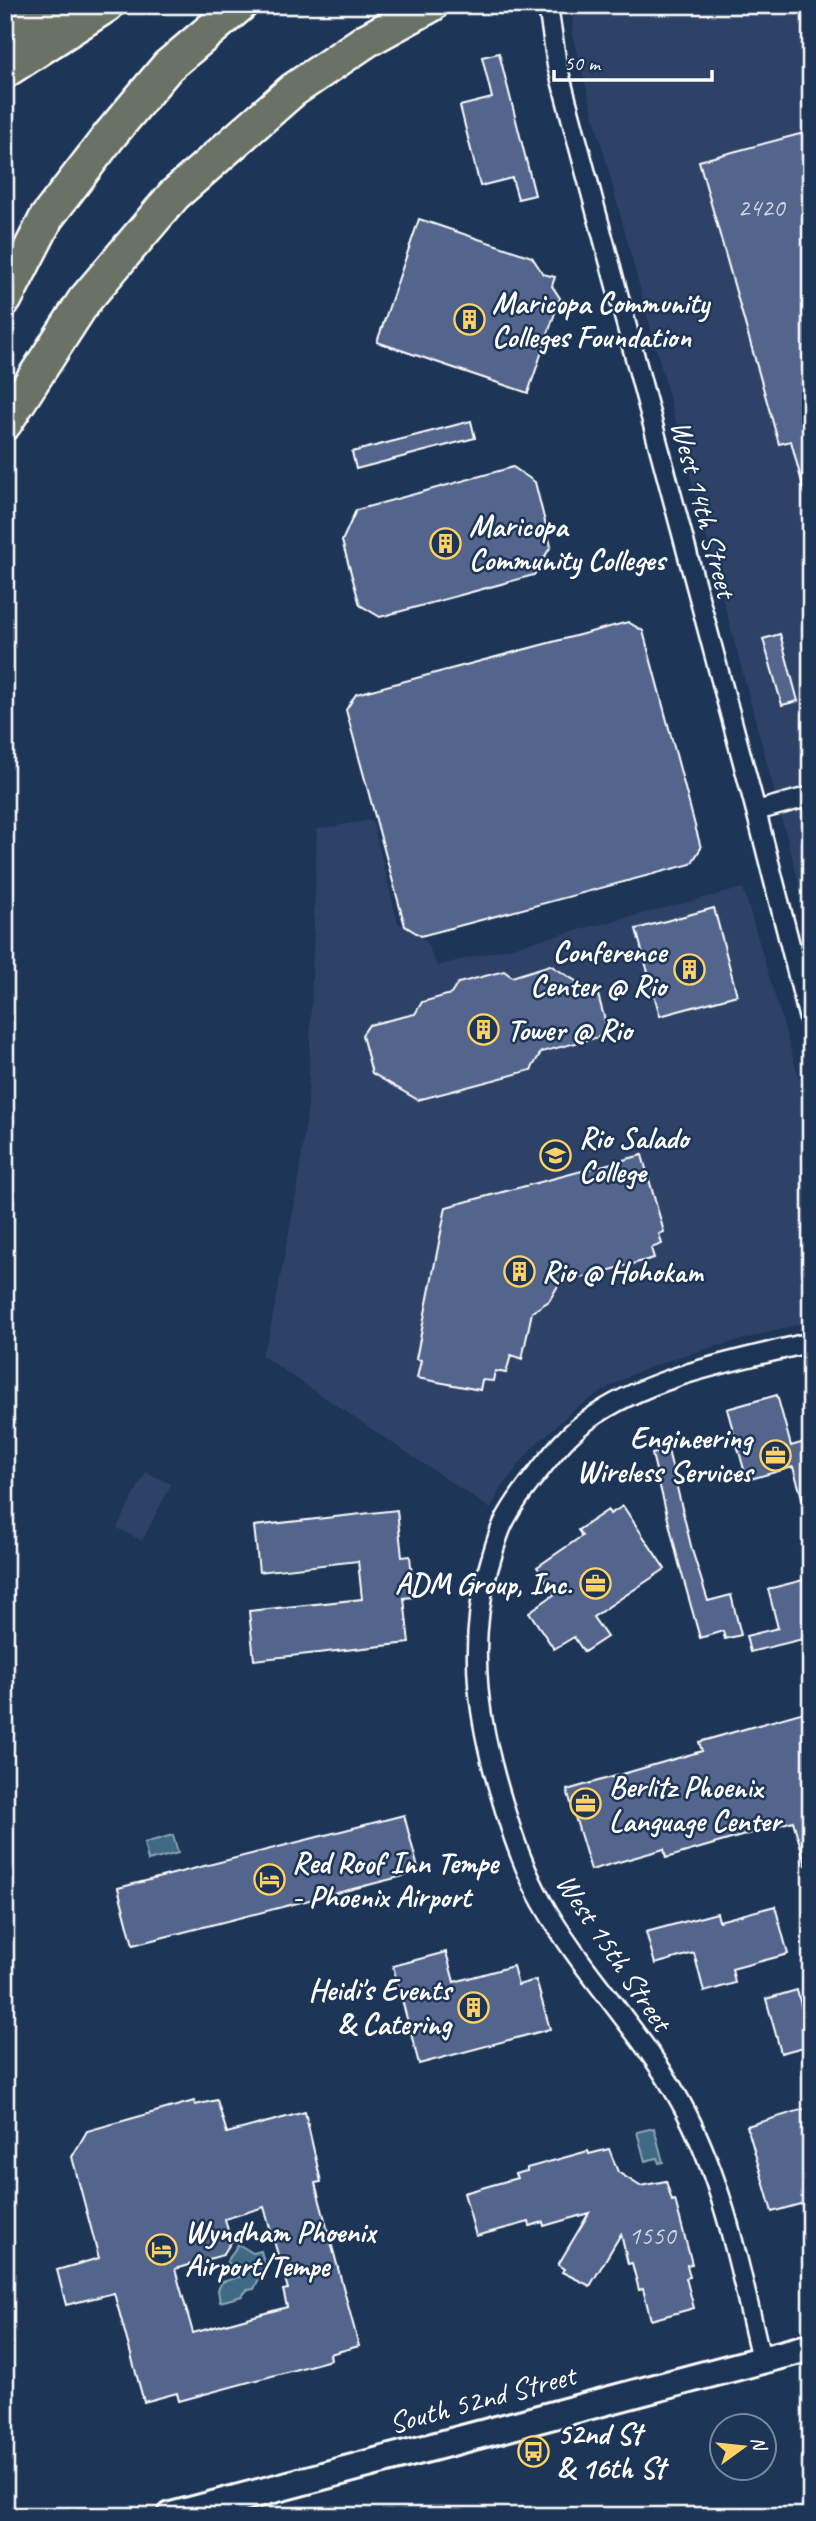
<svg xmlns="http://www.w3.org/2000/svg" width="816" height="2521" viewBox="0 0 816 2521" font-family="Caveat,sans-serif">
<style>
.built{fill:#2d4367}
.water{fill:#3f6b84;stroke:#8ca6b5;stroke-width:2}
.building{fill:#52658c;stroke:#fff;stroke-width:2;fill-rule:evenodd}
.lines{fill:none;stroke-linecap:round;stroke-linejoin:round}
.street-casing{stroke:#fff;stroke-width:23}
.secondary-casing{stroke:#fff;stroke-width:32}
.highway-casing{stroke:#fff;stroke-width:38}
.street{stroke:#1d3557;stroke-width:18}
.secondary{stroke:#1d3557;stroke-width:26}
.highway{stroke:#6a7266;stroke-width:33}
.labels{text-anchor:middle;dominant-baseline:central;stroke-width:5;stroke-linejoin:round;paint-order:stroke}
.number-label{font-size:26px;fill:#d4d8e2}
.poi-label{font-size:30px;font-weight:bold;fill:#fff;stroke:#1d3557;text-anchor:start}
.street-label{font-size:30px;fill:#fff;stroke:#1d3557}
</style>
<rect width="100%" height="100%" fill="#1d3557"/>
<filter id="ink" filterUnits="userSpaceOnUse"><feTurbulence type="fractalNoise" baseFrequency=".0143" numOctaves="2"/><feDisplacementMap in="SourceGraphic" scale="14" xChannelSelector="R" yChannelSelector="G"/><feConvolveMatrix kernelMatrix="1 2 1 2 8 2 1 2 1" color-interpolation-filters="sRGB"/></filter>
<g filter="url(#ink)">
<!-- built -->
<path class="built" d="M 574,5 L 811,5 L 811,928 L 572,34 Z
M 372,820 L 398,923 L 426,941 L 437,966 L 743,888 L 811,1118 L 811,1321 L 681,1356 L 635,1373 L 609,1387 L 572,1411 L 532,1448 L 500,1489 L 491,1509 L 261,1355 L 269,1336 L 297,1191 L 308,1105 L 317,829 Z
M 146,1472 L 171,1484 L 142,1541 L 117,1528 Z"/>
<!-- water -->
<path class="water" d="M 173,1835 L 178,1853 L 148,1861 L 144,1843 Z
M 654,2128 L 663,2162 L 659,2163 L 657,2158 L 645,2161 L 637,2132 Z
M 238,2244 L 253,2253 L 261,2251 L 265,2266 L 254,2289 L 247,2290 L 242,2296 L 220,2302 L 218,2290 L 222,2282 L 242,2276 L 238,2269 L 227,2262 Z"/>
<!-- building -->
<path class="building" d="M 499,53 L 535,195 L 518,199 L 512,178 L 480,186 L 460,106 L 492,98 L 482,57 Z
M 811,131 L 811,493 L 805,494 L 791,441 L 779,444 L 699,161 Z
M 419,219 L 532,257 L 543,274 L 555,277 L 552,286 L 560,298 L 528,393 L 377,342 Z
M 471,421 L 475,438 L 356,469 L 352,452 Z
M 513,467 L 535,482 L 551,546 L 534,575 L 380,617 L 360,605 L 342,541 L 356,510 Z
M 628,622 L 643,631 L 701,848 L 691,864 L 421,936 L 405,926 L 346,710 L 356,694 Z
M 780,634 L 798,701 L 782,705 L 763,639 Z
M 714,908 L 737,995 L 660,1016 L 636,929 Z
M 550,965 L 598,995 L 606,1024 L 599,1037 L 541,1052 L 531,1070 L 418,1100 L 372,1073 L 362,1035 L 369,1025 L 415,1014 L 422,1002 L 451,994 L 458,983 L 504,971 L 512,977 Z
M 642,1155 L 664,1232 L 659,1234 L 662,1244 L 651,1248 L 654,1258 L 559,1284 L 549,1301 L 532,1312 L 522,1359 L 511,1355 L 506,1373 L 495,1371 L 493,1381 L 482,1380 L 480,1390 L 417,1378 L 421,1360 L 416,1359 L 446,1207 Z
M 777,1395 L 791,1446 L 811,1440 L 811,1510 L 806,1511 L 793,1467 L 747,1480 L 727,1409 Z
M 668,1450 L 692,1550 L 708,1601 L 731,1595 L 741,1635 L 725,1639 L 723,1631 L 700,1638 L 678,1560 L 652,1454 Z
M 623,1506 L 665,1569 L 593,1617 L 607,1637 L 584,1652 L 574,1637 L 554,1649 L 529,1612 L 555,1594 L 537,1567 L 582,1536 L 578,1530 L 608,1510 L 610,1514 Z
M 397,1510 L 402,1557 L 410,1556 L 414,1597 L 404,1598 L 409,1643 L 254,1660 L 249,1611 L 362,1599 L 358,1561 L 259,1572 L 254,1526 Z
M 811,1578 L 811,1637 L 750,1652 L 746,1636 L 778,1628 L 768,1589 Z
M 811,1710 L 811,1864 L 806,1865 L 793,1821 L 666,1858 L 664,1849 L 591,1870 L 567,1790 L 702,1751 L 699,1742 Z
M 404,1815 L 419,1872 L 133,1945 L 118,1888 Z
M 775,1906 L 788,1954 L 732,1969 L 735,1983 L 704,1992 L 694,1953 L 655,1964 L 646,1932 L 717,1913 L 719,1921 Z
M 446,1952 L 454,1982 L 513,1966 L 518,1985 L 536,1980 L 550,2029 L 419,2064 L 393,1966 Z
M 797,1990 L 811,2045 L 781,2053 L 766,1999 Z
M 217,2100 L 227,2133 L 305,2112 L 321,2182 L 315,2183 L 359,2346 L 330,2354 L 331,2360 L 179,2401 L 177,2393 L 144,2402 L 114,2293 L 66,2305 L 57,2270 L 99,2258 L 72,2157 L 87,2131 L 194,2101 L 195,2105 ZM 264,2207 L 288,2289 L 283,2290 L 287,2307 L 193,2333 L 175,2269 L 223,2255 L 231,2242 L 225,2219 Z
M 811,2107 L 811,2201 L 772,2212 L 747,2126 Z
M 609,2149 L 618,2172 L 640,2186 L 666,2181 L 672,2201 L 675,2200 L 692,2264 L 687,2265 L 690,2277 L 686,2278 L 694,2308 L 651,2320 L 643,2289 L 639,2290 L 632,2263 L 628,2264 L 621,2234 L 590,2286 L 562,2272 L 564,2269 L 558,2265 L 589,2213 L 544,2226 L 543,2222 L 530,2226 L 529,2222 L 476,2236 L 464,2193 L 517,2178 L 515,2174 L 527,2171 L 527,2168 L 588,2151 L 589,2154 Z"/>
<g class="lines">
<defs>
<path id="street" d="M 551,5 L 549,13 L 557,65 L 756,811 L 811,1027
M 756,811 L 811,796
M 761,2359 C 741,2275 726,2191 687,2114 C 648,2037 584,1977 542,1902 C 524,1870 512,1835 502,1800 C 479,1725 467,1651 487,1573 C 492,1557 496,1539 503,1524 C 512,1505 526,1487 539,1471 C 553,1453 569,1433 588,1420 C 650,1375 737,1361 811,1342"/>
<path id="secondary" d="M 171,2516 L 811,2347"/>
<path id="highway" d="M 5,40 L 56,5
M 5,71 L 107,5
M 5,299 L 47,217 L 110,135 L 168,66 L 240,5
M 5,423 L 84,301 L 174,195 L 293,90 L 367,40 L 431,5"/>
</defs>
<!-- street casing -->
<use href="#street" class="street-casing"/>
<!-- secondary casing -->
<use href="#secondary" class="secondary-casing"/>
<!-- highway casing -->
<use href="#highway" class="highway-casing"/>
<!-- street -->
<use href="#street" class="street"/>
<!-- secondary -->
<use href="#secondary" class="secondary"/>
<!-- highway -->
<use href="#highway" class="highway"/>
</g>
</g>
<!-- icons -->
<defs>
<symbol id="building-ring" viewBox="-11 -11 22 22"><circle r="9.5" fill="#1d3557" stroke="#ffd166" stroke-width="1.5"/><path d="M-4-6H4V6H1V3H-1V6H-4ZM-2.5-4.3h1.7v1.8h-1.7ZM.8-4.3h1.7v1.8H.8ZM-2.5-1h1.7V.8h-1.7ZM.8-1h1.7V.8H.8Z" fill="#ffd166"/></symbol>
<symbol id="university-ring" viewBox="-11 -11 22 22"><circle r="9.5" fill="#1d3557" stroke="#ffd166" stroke-width="1.5"/><path d="M0-5L7-2L0 1L-7-2ZM-4 1L0 2.5L4 1V4Q0 6-4 4Z" fill="#ffd166"/></symbol>
<symbol id="office-ring" viewBox="-11 -11 22 22"><circle r="9.5" fill="#1d3557" stroke="#ffd166" stroke-width="1.5"/><path d="M-6-3h4V-5.5h4V-3h4V5H-6ZM-1-4.5V-3h2v-1.5ZM-6 0V1H6V0Z" fill="#ffd166"/></symbol>
<symbol id="hotel-ring" viewBox="-11 -11 22 22"><circle r="9.5" fill="#1d3557" stroke="#ffd166" stroke-width="1.5"/><path d="M-6-4.5h1.5V1H6V5H4.5V3h-9V5H-6ZM-4 0a1.8 1.8 0 1 1 3.6 0ZM.5 0V-2.5h3Q6-2.5 6 0Z" fill="#ffd166"/></symbol>
<symbol id="bus-ring" viewBox="-11 -11 22 22"><circle r="9.5" fill="#1d3557" stroke="#ffd166" stroke-width="1.5"/><path d="M-5-6H5V4H4V6H2V4H-2V6H-4V4H-5ZM-3.5-4V0h7V-4ZM-3.5 1.2v1.5H-2V1.2ZM2 1.2v1.5H3.5V1.2Z" fill="#ffd166"/></symbol>
</defs>
<g fill-rule="evenodd">
<use href="#building-ring" x="452" y="302" width="35" height="35"/>
<use href="#building-ring" x="428" y="526" width="35" height="35"/>
<use href="#building-ring" x="672" y="952" width="35" height="35"/>
<use href="#building-ring" x="466" y="1012" width="35" height="35"/>
<use href="#university-ring" x="538" y="1138" width="35" height="35"/>
<use href="#building-ring" x="502" y="1254" width="35" height="35"/>
<use href="#office-ring" x="758" y="1438" width="35" height="35"/>
<use href="#office-ring" x="578" y="1566" width="35" height="35"/>
<use href="#office-ring" x="568" y="1786" width="35" height="35"/>
<use href="#hotel-ring" x="252" y="1862" width="35" height="35"/>
<use href="#building-ring" x="456" y="1990" width="35" height="35"/>
<use href="#hotel-ring" x="144" y="2232" width="35" height="35"/>
<use href="#bus-ring" x="516" y="2434" width="35" height="35"/>
</g>
<g class="labels">
<!-- number labels -->
<g class="number-label">
<text x="761" y="207">2420</text>
<text x="652" y="2235">1550</text>
</g>
<!-- poi labels -->
<g class="poi-label">
<text x="492" y="303">Maricopa Community<tspan x="492" dy="34">Colleges Foundation</tspan></text>
<text x="469" y="526">Maricopa<tspan x="469" dy="34">Community Colleges</tspan></text>
<text x="666" y="952" text-anchor="end">Conference<tspan x="666" dy="34">Center @ Rio</tspan></text>
<text x="507" y="1030">Tower @ Rio</text>
<text x="579" y="1138">Rio Salado<tspan x="579" dy="34">College</tspan></text>
<text x="542" y="1272">Rio @ Hohokam</text>
<text x="752" y="1438" text-anchor="end">Engineering<tspan x="752" dy="34">Wireless Services</tspan></text>
<text x="572" y="1584" text-anchor="end">ADM Group, Inc.</text>
<text x="609" y="1787">Berlitz Phoenix<tspan x="609" dy="34">Language Center</tspan></text>
<text x="292" y="1863">Red Roof Inn Tempe<tspan x="292" dy="34">- Phoenix Airport</tspan></text>
<text x="451" y="1990" text-anchor="end">Heidi's Events<tspan x="451" dy="34">&amp; Catering</tspan></text>
<text x="185" y="2232">Wyndham Phoenix<tspan x="185" dy="34">Airport/Tempe</tspan></text>
<text x="557" y="2434">52nd St<tspan x="557" dy="34">&amp; 16th St</tspan></text>
</g>
<!-- street labels -->
<g class="street-label">
<text transform="translate(704 509) rotate(75)">West 14th Street</text>
<text transform="translate(614 1952) rotate(56)">West 15th Street</text>
<text transform="translate(482 2399) rotate(-15)">South 52nd Street</text>
</g>
</g>
<!-- margin -->
<rect width="816" height="2521" fill="none" stroke="#1d3557" stroke-width="28"/>
<rect x="14" y="14" width="788" height="2493" fill="none" stroke="#fff" stroke-width="2.5" filter="url(#ink)"/>
<!-- north arrow -->
<g transform="translate(743 2447) rotate(75)"><circle r="33" fill="#1d3557" stroke="#77869a" stroke-width="2"/>
<path d="M0-5L12 26L0 18L-12 26Z" fill="#ffd166"/>
<text y="-10" font-size="19" font-weight="bold" text-anchor="middle" fill="#ffffff">N</text>
</g>
<!-- scale -->
<path d="M554 70v10h158v-10" fill="none" stroke="#ffffff" stroke-width="3.5"/>
<text x="564" y="70" font-size="21" fill="#ffffff" stroke="#1d3557" stroke-width="5" paint-order="stroke">50 m</text>
</svg>
